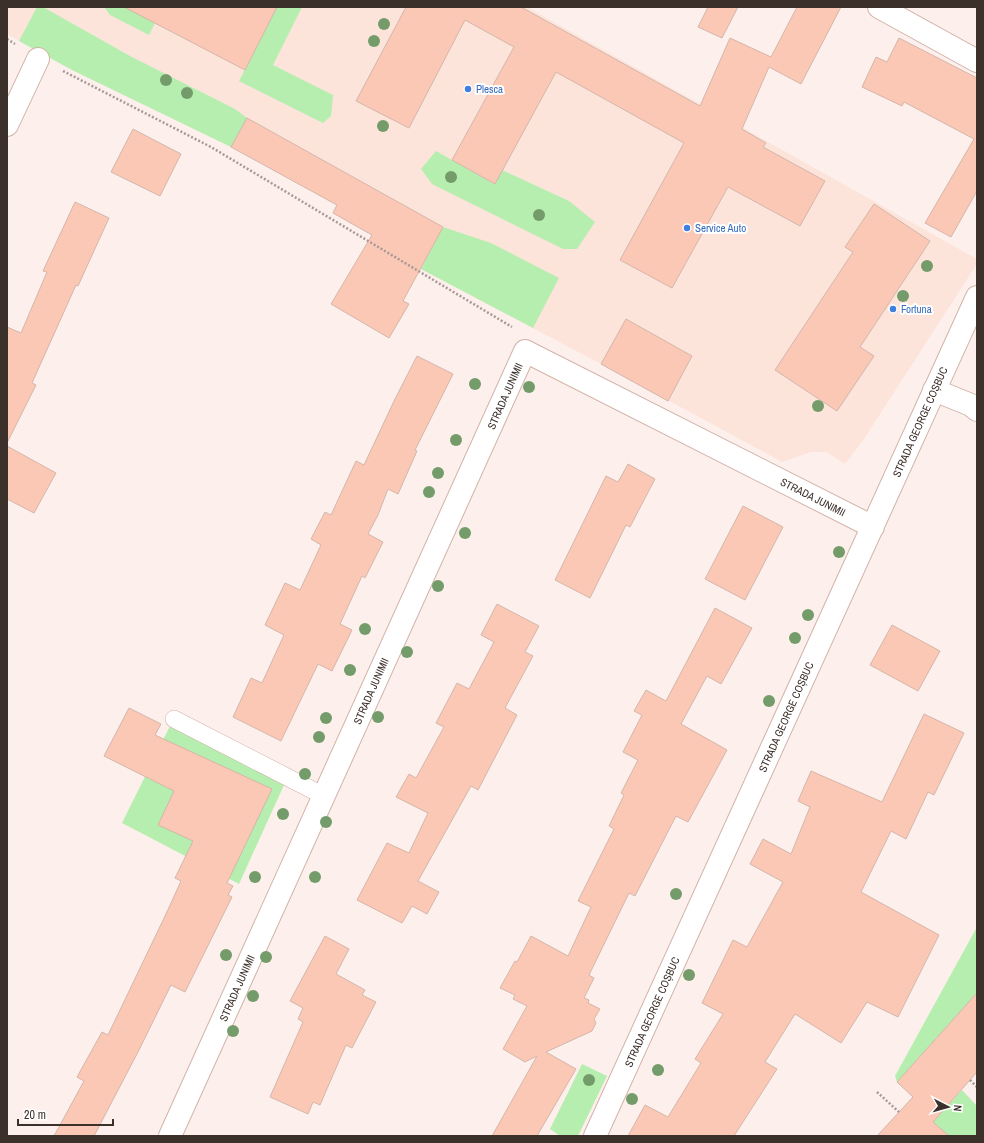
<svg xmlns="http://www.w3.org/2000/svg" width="984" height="1143" viewBox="0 0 984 1143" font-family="'Archivo Narrow',sans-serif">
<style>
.built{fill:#fce4db}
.green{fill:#b5eeae}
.building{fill:#fac8b5;stroke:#d4b6aa}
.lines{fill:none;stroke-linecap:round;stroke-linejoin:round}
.lane-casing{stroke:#d1b3a7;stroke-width:18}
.street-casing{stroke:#d1b3a7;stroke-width:24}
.path{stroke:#a79a96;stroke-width:2.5;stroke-dasharray:2 2;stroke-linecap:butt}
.lane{stroke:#fff;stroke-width:17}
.street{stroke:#fff;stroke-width:22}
.tree{fill:#749c6a}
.shop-dot{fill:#3f7fe0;stroke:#fff;stroke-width:1.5}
.labels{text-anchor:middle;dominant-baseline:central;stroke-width:4;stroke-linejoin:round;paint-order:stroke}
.shop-label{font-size:11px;fill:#366cbe;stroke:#fff;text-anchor:start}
.street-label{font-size:11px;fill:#3c302b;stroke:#fff}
</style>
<rect width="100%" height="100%" fill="#fdf0ec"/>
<!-- built -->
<path class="built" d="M 7,7 L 527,7 L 977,259 L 977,264 L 862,442 L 845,464 L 826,452 L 811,452 L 782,462 L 601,364 L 421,269 L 423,264 L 333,213 L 336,205 L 231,147 L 72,70 L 7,34 Z"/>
<!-- green -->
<path class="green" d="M 37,7 L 43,7 L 130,56 L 235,109 L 247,118 L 231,147 L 72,70 L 19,41 Z
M 104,7 L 163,7 L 149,35 L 110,15 Z
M 277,7 L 302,7 L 273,65 L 333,95 L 331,116 L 323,123 L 239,81 Z
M 436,151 L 494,184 L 502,170 L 569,201 L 595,222 L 577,249 L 563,249 L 432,184 L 421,169 Z
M 443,227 L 491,243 L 559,278 L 533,328 L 421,269 Z
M 170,726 L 284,785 L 239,884 L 122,823 Z
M 977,927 L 977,993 L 897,1082 L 895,1076 Z
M 582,1064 L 607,1076 L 578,1136 L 560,1136 L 550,1129 Z
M 962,1090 L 977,1106 L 977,1136 L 949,1136 L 933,1122 Z"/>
<!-- building -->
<path class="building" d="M 124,7 L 277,7 L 245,70 Z
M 406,7 L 521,7 L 700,106 L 730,38 L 771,57 L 797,7 L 841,7 L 801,84 L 769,67 L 742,129 L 766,143 L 763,147 L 825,181 L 800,226 L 728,187 L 672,288 L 620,260 L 684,143 L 556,72 L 495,184 L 452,160 L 514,47 L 465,20 L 409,128 L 356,101 Z
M 708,7 L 738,7 L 722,38 L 698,27 Z
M 899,38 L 977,78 L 977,191 L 951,237 L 925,223 L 974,139 L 904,102 L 902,106 L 862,87 L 876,57 L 887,62 Z
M 247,118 L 443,227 L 403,301 L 409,304 L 389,338 L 331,304 L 372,235 L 333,213 L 337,205 L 231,147 Z
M 133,129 L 181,154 L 160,196 L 111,172 Z
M 75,202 L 109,218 L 78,286 L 76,285 L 32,383 L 36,385 L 7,443 L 7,327 L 21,333 L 47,272 L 43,271 Z
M 874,204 L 930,241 L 860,347 L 874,356 L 837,411 L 775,370 L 853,252 L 845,247 Z
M 626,319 L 692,356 L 668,401 L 601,364 Z
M 417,356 L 453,374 L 415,450 L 417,451 L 398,494 L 388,489 L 378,515 L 368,534 L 383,542 L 365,578 L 362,576 L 340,624 L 352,630 L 332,671 L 318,664 L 281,741 L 233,717 L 251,678 L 262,683 L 284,635 L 265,625 L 285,583 L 300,590 L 321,545 L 311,539 L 325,512 L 331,515 L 356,461 L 364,465 L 395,399 Z
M 7,446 L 56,473 L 34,513 L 7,499 Z
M 628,464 L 655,479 L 630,527 L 626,525 L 590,598 L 555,580 L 606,476 L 618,482 Z
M 743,506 L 783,527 L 745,600 L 705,579 Z
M 497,604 L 539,626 L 525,652 L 533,656 L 505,708 L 517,715 L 478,790 L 471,786 L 418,881 L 439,892 L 427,914 L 412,906 L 402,923 L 357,900 L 387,843 L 409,853 L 428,813 L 396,797 L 409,774 L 416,778 L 444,727 L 436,723 L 457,683 L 469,689 L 494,642 L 481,635 Z
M 715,608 L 752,628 L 721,684 L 707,676 L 681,724 L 727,750 L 688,822 L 676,816 L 635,896 L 629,893 L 589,975 L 594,978 L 584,998 L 589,1000 L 588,1003 L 600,1009 L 594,1019 L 596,1023 L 592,1031 L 546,1052 L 576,1069 L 537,1136 L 492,1136 L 537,1056 L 525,1062 L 503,1049 L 527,1006 L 513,999 L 515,995 L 500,988 L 515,961 L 517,962 L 531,936 L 568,956 L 591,907 L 578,901 L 614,829 L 609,826 L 624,795 L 621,793 L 638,760 L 623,752 L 642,715 L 634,711 L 646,690 L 666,701 Z
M 892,625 L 940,651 L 918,691 L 870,665 Z
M 129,708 L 161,724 L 155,735 L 272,789 L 227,883 L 233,886 L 228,895 L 232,897 L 185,992 L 171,985 L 139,1050 L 94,1136 L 54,1136 L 84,1081 L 77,1077 L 102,1032 L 108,1035 L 166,914 L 181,881 L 175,878 L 193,841 L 158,825 L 174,791 L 104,756 Z
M 924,714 L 964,733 L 934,795 L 928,792 L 906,839 L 891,831 L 861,892 L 939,935 L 898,1017 L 867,1002 L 841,1043 L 795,1014 L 765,1062 L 777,1069 L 734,1136 L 628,1136 L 645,1105 L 668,1117 L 701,1063 L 695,1059 L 723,1014 L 702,1003 L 733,940 L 747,947 L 783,882 L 750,864 L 763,839 L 791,854 L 810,807 L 798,801 L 811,771 L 882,802 Z
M 325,936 L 349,949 L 336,974 L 365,990 L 362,995 L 376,1002 L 352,1048 L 346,1045 L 320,1105 L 313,1102 L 308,1114 L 270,1097 L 303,1022 L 298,1019 L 303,1008 L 290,1001 Z
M 977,993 L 977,1072 L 933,1122 L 949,1136 L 877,1136 L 913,1097 L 897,1082 Z"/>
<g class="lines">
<defs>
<path id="lane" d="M 174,719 L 324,796"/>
<path id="street" d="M 879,7 L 977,61
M 7,125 L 38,59
M 934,390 L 971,405 L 977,410
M 170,1136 L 525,351 L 873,527
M 595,1136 L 977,297"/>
</defs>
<!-- lane casing -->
<use href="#lane" class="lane-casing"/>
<!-- street casing -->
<use href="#street" class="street-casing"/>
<!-- path -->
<path class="path" d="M 7,39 L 15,44
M 63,71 L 211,147 L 512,327
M 970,1080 L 977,1087
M 877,1092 L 899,1112"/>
<!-- lane -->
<use href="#lane" class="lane"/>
<!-- street -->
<use href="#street" class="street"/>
</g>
<!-- trees -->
<g class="tree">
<circle cx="384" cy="24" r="6"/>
<circle cx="374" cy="41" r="6"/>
<circle cx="166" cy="80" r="6"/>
<circle cx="187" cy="93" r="6"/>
<circle cx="383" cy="126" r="6"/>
<circle cx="451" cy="177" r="6"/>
<circle cx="539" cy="215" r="6"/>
<circle cx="927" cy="266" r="6"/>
<circle cx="903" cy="296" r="6"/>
<circle cx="475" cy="384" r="6"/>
<circle cx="529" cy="387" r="6"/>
<circle cx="818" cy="406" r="6"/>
<circle cx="456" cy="440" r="6"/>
<circle cx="438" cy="473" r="6"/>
<circle cx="429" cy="492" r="6"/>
<circle cx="465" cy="533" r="6"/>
<circle cx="839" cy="552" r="6"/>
<circle cx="438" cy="586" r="6"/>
<circle cx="808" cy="615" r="6"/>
<circle cx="365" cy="629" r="6"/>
<circle cx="795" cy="638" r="6"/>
<circle cx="407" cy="652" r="6"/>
<circle cx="350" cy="670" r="6"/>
<circle cx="769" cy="701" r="6"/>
<circle cx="378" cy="717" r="6"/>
<circle cx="326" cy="718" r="6"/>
<circle cx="319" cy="737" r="6"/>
<circle cx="305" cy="774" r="6"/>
<circle cx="283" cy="814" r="6"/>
<circle cx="326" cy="822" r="6"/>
<circle cx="255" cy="877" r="6"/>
<circle cx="315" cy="877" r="6"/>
<circle cx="676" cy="894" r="6"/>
<circle cx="226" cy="955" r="6"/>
<circle cx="266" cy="957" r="6"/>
<circle cx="689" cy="975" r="6"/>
<circle cx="253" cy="996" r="6"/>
<circle cx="233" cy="1031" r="6"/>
<circle cx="658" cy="1070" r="6"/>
<circle cx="589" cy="1080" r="6"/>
<circle cx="632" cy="1099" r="6"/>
</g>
<!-- markers -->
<g class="shop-dot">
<circle cx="468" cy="89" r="4"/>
<circle cx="687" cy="228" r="4"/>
<circle cx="893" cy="309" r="4"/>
</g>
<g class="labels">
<!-- shop labels -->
<g class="shop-label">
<text x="476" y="89">Plesca</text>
<text x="695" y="228">Service Auto</text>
<text x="901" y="309">Fortuna</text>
</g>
<!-- street labels -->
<g class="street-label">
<text transform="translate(505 396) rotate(-66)">STRADA JUNIMII</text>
<text transform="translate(920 422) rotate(-66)">STRADA GEORGE COȘBUC</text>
<text transform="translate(813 497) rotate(27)">STRADA JUNIMII</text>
<text transform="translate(371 691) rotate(-66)">STRADA JUNIMII</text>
<text transform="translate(786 717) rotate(-66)">STRADA GEORGE COȘBUC</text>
<text transform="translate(237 988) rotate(-66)">STRADA JUNIMII</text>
<text transform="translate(652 1012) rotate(-66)">STRADA GEORGE COȘBUC</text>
</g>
</g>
<!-- border -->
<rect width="984" height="1143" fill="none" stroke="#3c302b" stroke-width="16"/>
<!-- north arrow -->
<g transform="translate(948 1107) rotate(96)" stroke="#ffffff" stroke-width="3" paint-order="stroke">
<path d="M0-3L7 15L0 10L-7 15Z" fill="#3c302b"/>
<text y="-6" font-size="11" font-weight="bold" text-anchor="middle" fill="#3c302b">N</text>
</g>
<!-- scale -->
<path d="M18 1119v6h95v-6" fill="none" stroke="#3c302b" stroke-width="2"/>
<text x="24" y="1119" font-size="12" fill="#3c302b" stroke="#ffffff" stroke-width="3" paint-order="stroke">20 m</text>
</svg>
